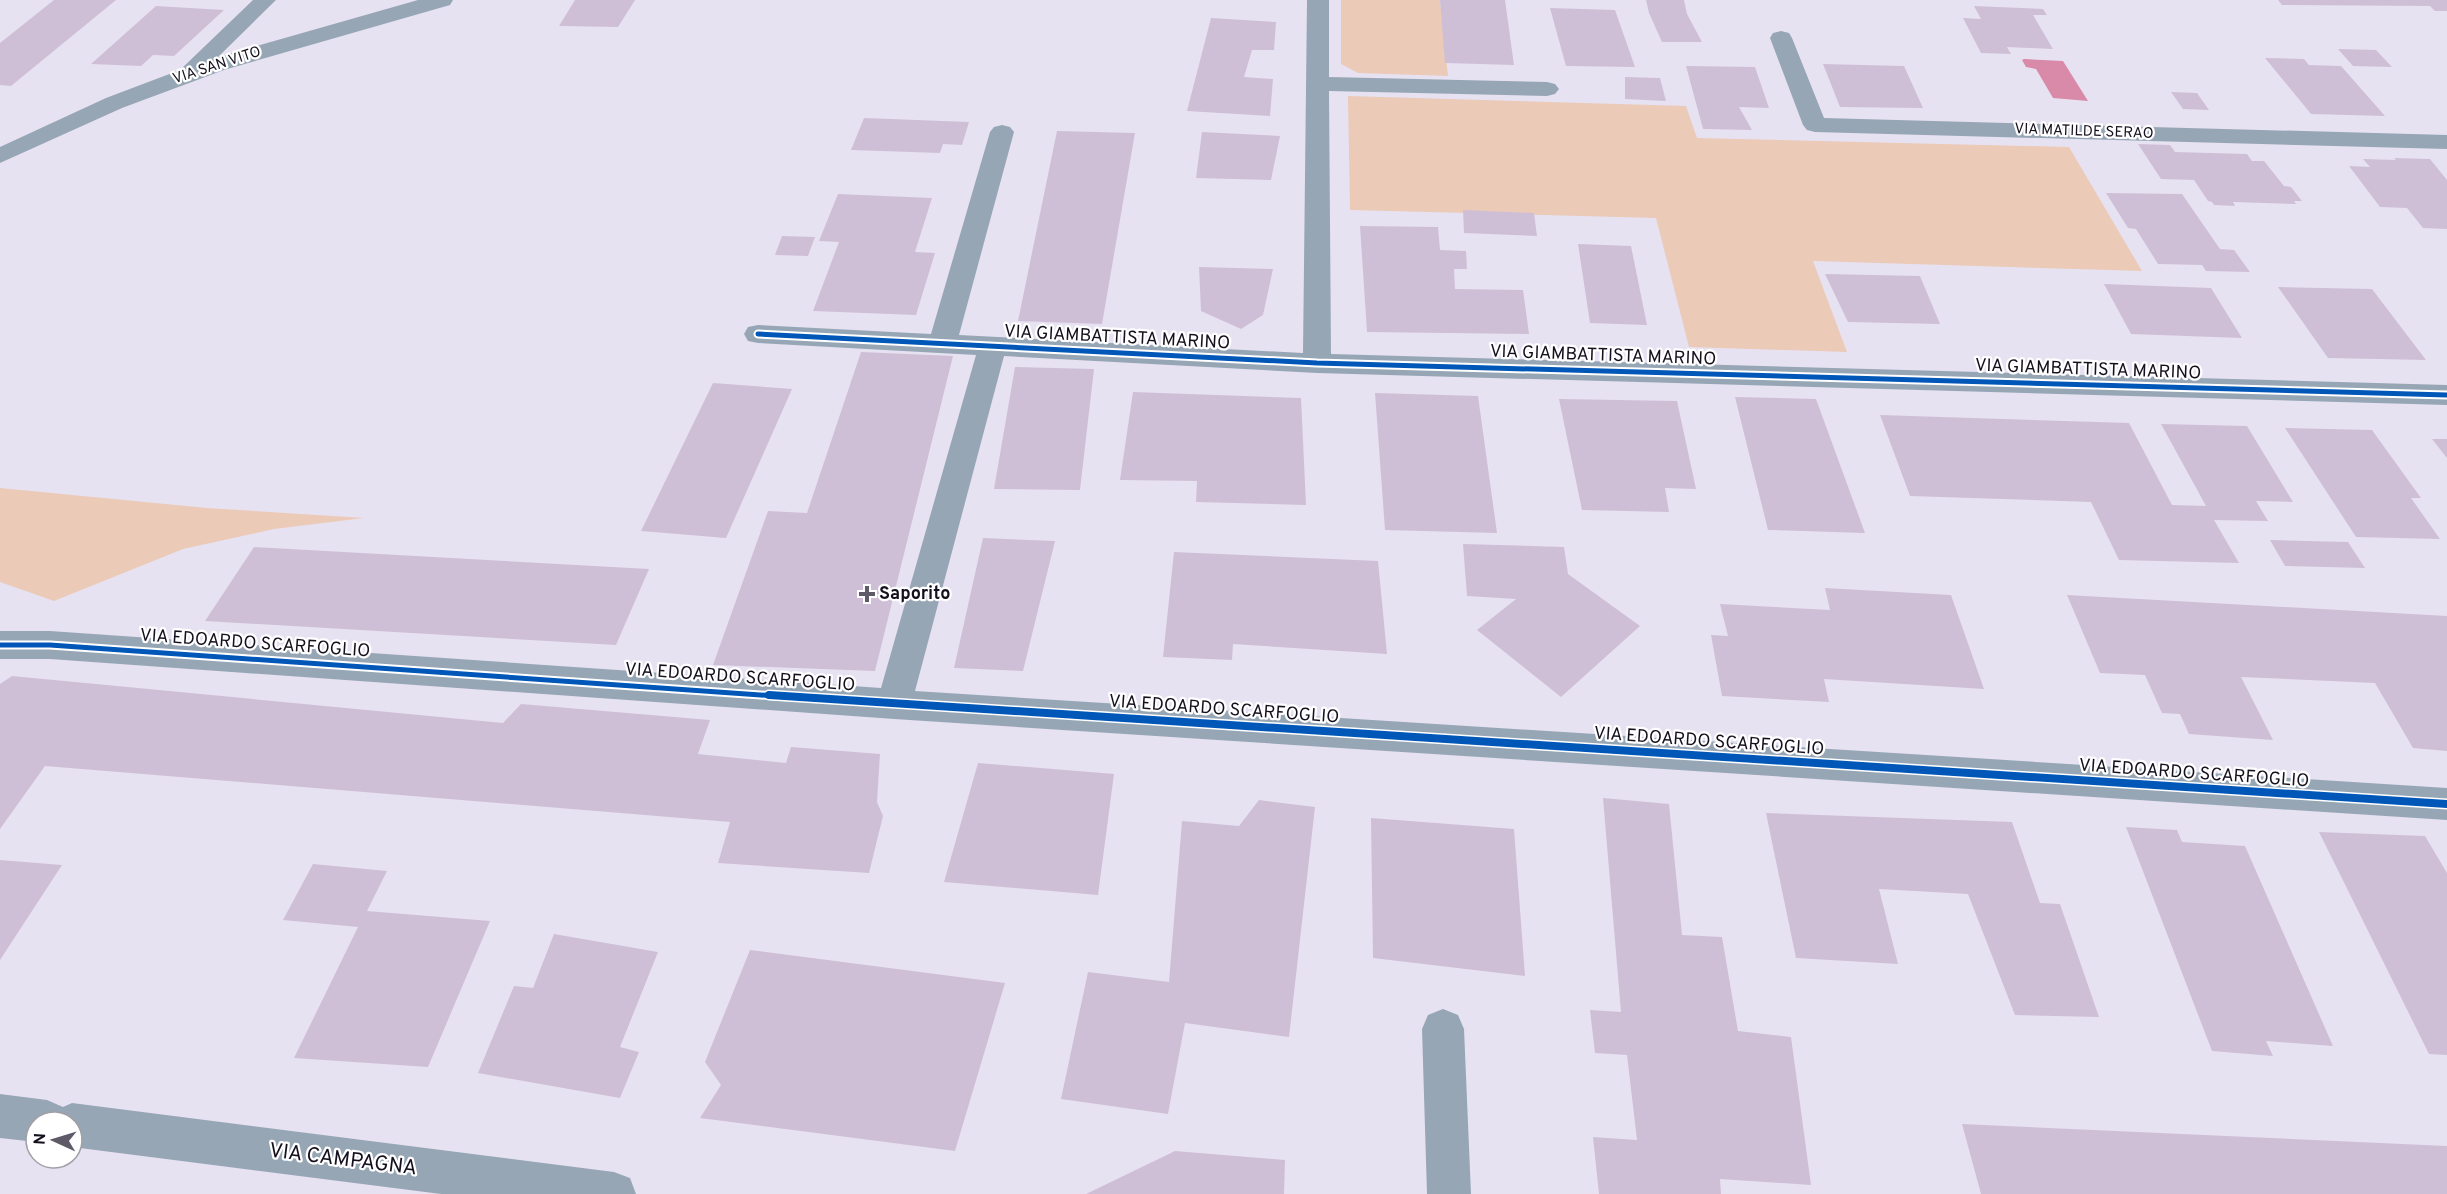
<svg xmlns="http://www.w3.org/2000/svg" width="2447" height="1194" viewBox="0 0 2447 1194" font-family="Overpass,sans-serif">
<style>
.green{fill:#ebcab8}
.water{fill:#d98aa8}
.building{fill:#cfbfd6}
.lines{fill:none;stroke-linecap:round;stroke-linejoin:round}
.street{fill:#97a6b5;fill-rule:evenodd}
.cycleway-far1-casing{stroke:#fff;stroke-width:9}
.cycleway-casing{stroke:#fff;stroke-width:11}
.cycleway-far1{stroke:#0057b8;stroke-width:5}
.cycleway{stroke:#0057b8;stroke-width:8}
.poi-dot{fill:#5e5a68;stroke:#fff;stroke-width:2}
.labels{text-anchor:middle;dominant-baseline:central;stroke-width:4.5;stroke-linejoin:round;paint-order:stroke}
.far-street-label{font-size:15px;fill:#15101d;stroke:#fff}
.street-label{font-size:18px;fill:#15101d;stroke:#fff}
.poi-label{font-size:18px;font-weight:bold;fill:#15101d;stroke:#fff;text-anchor:start}
.near-street-label{font-size:21px;fill:#15101d;stroke:#fff}
</style>
<rect width="100%" height="100%" fill="#e7e2f2"/>
<!-- green -->
<path class="green" d="M 1341,0 L 1440,0 L 1448,76 L 1358,73 L 1341,64 Z
M 1348,96 L 1686,106 L 1697,138 L 2069,147 L 2142,271 L 1813,261 L 1847,352 L 1689,347 L 1656,218 L 1350,210 Z
M 0,488 L 207,508 L 364,518 L 274,529 L 183,549 L 54,601 L 0,582 Z"/>
<!-- water -->
<path class="water" d="M 2024,59 L 2063,61 L 2088,101 L 2053,98 L 2036,69 L 2026,67 L 2022,60 Z"/>
<!-- building -->
<path class="building" d="M 54,0 L 116,0 L 11,86 L 0,85 L 0,43 Z
M 575,0 L 635,0 L 618,27 L 559,26 Z
M 1440,0 L 1505,0 L 1514,65 L 1445,63 Z
M 1646,0 L 1684,0 L 1687,14 L 1702,42 L 1662,42 L 1649,13 Z
M 2278,0 L 2447,0 L 2447,11 L 2435,11 L 2430,6 L 2282,5 Z
M 156,6 L 224,10 L 174,56 L 153,55 L 141,66 L 91,64 Z
M 1974,6 L 2043,9 L 2047,15 L 2033,15 L 2053,49 L 2007,47 L 2011,54 L 1981,53 L 1963,18 L 1981,19 Z
M 1550,8 L 1615,10 L 1635,67 L 1566,66 Z
M 1211,18 L 1276,22 L 1274,50 L 1252,50 L 1244,77 L 1273,79 L 1270,116 L 1187,111 Z
M 2338,49 L 2376,50 L 2392,67 L 2353,66 Z
M 2265,58 L 2304,59 L 2309,65 L 2341,66 L 2385,116 L 2311,114 Z
M 1823,64 L 1904,66 L 1923,108 L 1840,107 Z
M 1686,66 L 1755,67 L 1769,108 L 1739,107 L 1752,130 L 1703,129 Z
M 1625,77 L 1660,78 L 1666,101 L 1625,99 Z
M 2171,92 L 2197,93 L 2209,110 L 2183,109 Z
M 864,118 L 969,122 L 962,145 L 943,144 L 940,153 L 851,150 Z
M 1057,131 L 1135,133 L 1102,324 L 1018,321 Z
M 1202,132 L 1280,136 L 1271,180 L 1196,178 Z
M 2138,144 L 2170,145 L 2175,152 L 2247,154 L 2252,161 L 2264,161 L 2284,186 L 2291,187 L 2302,201 L 2294,201 L 2296,204 L 2233,202 L 2235,206 L 2214,205 L 2212,202 L 2208,201 L 2194,180 L 2161,179 Z
M 2394,158 L 2430,159 L 2447,180 L 2447,229 L 2423,228 L 2407,208 L 2380,207 L 2349,166 L 2370,167 L 2363,159 L 2396,160 Z
M 2106,193 L 2182,194 L 2220,249 L 2234,250 L 2250,272 L 2206,271 L 2202,265 L 2158,264 L 2136,229 L 2128,228 Z
M 838,194 L 932,198 L 915,252 L 935,253 L 916,315 L 813,311 L 839,242 L 819,241 Z
M 1463,210 L 1534,213 L 1537,236 L 1464,233 Z
M 1360,226 L 1438,227 L 1440,250 L 1466,251 L 1467,269 L 1454,269 L 1455,289 L 1523,290 L 1529,334 L 1367,332 Z
M 782,236 L 815,237 L 808,256 L 775,255 Z
M 1578,244 L 1631,246 L 1647,325 L 1590,323 Z
M 1199,267 L 1273,269 L 1263,315 L 1241,329 L 1201,311 Z
M 1825,274 L 1920,276 L 1940,324 L 1848,322 Z
M 2104,284 L 2211,288 L 2242,338 L 2131,334 Z
M 2278,287 L 2372,289 L 2426,360 L 2328,358 Z
M 861,352 L 953,356 L 875,671 L 713,665 L 768,511 L 807,513 Z
M 1015,367 L 1094,369 L 1080,490 L 994,489 Z
M 713,383 L 792,389 L 726,538 L 641,531 Z
M 1133,392 L 1301,398 L 1306,505 L 1196,502 L 1197,481 L 1120,480 Z
M 1375,393 L 1478,396 L 1497,533 L 1385,530 Z
M 1735,397 L 1816,399 L 1865,533 L 1768,530 Z
M 1559,399 L 1677,401 L 1696,489 L 1665,488 L 1669,512 L 1582,510 Z
M 1880,415 L 2129,423 L 2172,505 L 2206,506 L 2161,424 L 2247,426 L 2293,502 L 2256,501 L 2268,521 L 2214,520 L 2239,563 L 2119,560 L 2091,502 L 1910,496 Z
M 2285,428 L 2372,430 L 2421,498 L 2411,498 L 2440,539 L 2356,537 Z
M 2432,439 L 2447,439 L 2447,458 Z
M 983,538 L 1055,541 L 1023,671 L 954,668 Z
M 2270,540 L 2348,542 L 2365,568 L 2285,566 Z
M 1463,544 L 1564,547 L 1568,574 L 1640,626 L 1561,697 L 1477,630 L 1516,599 L 1467,596 Z
M 254,547 L 649,569 L 616,645 L 205,621 Z
M 1174,552 L 1378,561 L 1387,654 L 1233,644 L 1232,660 L 1163,657 Z
M 1825,588 L 1951,595 L 1984,689 L 1824,679 L 1829,702 L 1722,696 L 1711,635 L 1728,636 L 1720,604 L 1830,610 Z
M 2067,595 L 2447,616 L 2447,751 L 2413,748 L 2375,683 L 2241,677 L 2273,740 L 2189,734 L 2180,714 L 2162,713 L 2145,675 L 2100,673 Z
M 12,676 L 503,723 L 521,704 L 710,720 L 698,754 L 786,763 L 791,747 L 880,754 L 877,802 L 883,816 L 869,873 L 718,863 L 730,822 L 45,766 L 0,829 L 0,684 Z
M 978,763 L 1114,774 L 1098,895 L 944,882 Z
M 1603,798 L 1669,804 L 1682,935 L 1722,937 L 1738,1031 L 1791,1037 L 1811,1185 L 1720,1179 L 1721,1194 L 1599,1194 L 1593,1137 L 1637,1140 L 1627,1055 L 1595,1053 L 1590,1010 L 1621,1012 Z
M 1259,800 L 1315,807 L 1289,1037 L 1185,1023 L 1168,1114 L 1061,1099 L 1088,972 L 1169,982 L 1182,821 L 1239,826 Z
M 1766,813 L 2012,822 L 2040,903 L 2060,904 L 2099,1017 L 2015,1015 L 1968,894 L 1879,889 L 1898,964 L 1796,958 Z
M 1371,818 L 1514,829 L 1525,976 L 1373,958 Z
M 2126,827 L 2177,830 L 2182,842 L 2245,846 L 2333,1046 L 2266,1041 L 2273,1056 L 2212,1051 Z
M 2319,832 L 2425,836 L 2447,873 L 2447,1055 L 2429,1054 Z
M 0,860 L 62,865 L 0,960 Z
M 313,864 L 387,871 L 367,911 L 490,921 L 428,1067 L 294,1058 L 358,927 L 283,920 Z
M 554,934 L 658,952 L 620,1047 L 639,1052 L 620,1098 L 478,1073 L 514,986 L 533,988 Z
M 750,950 L 1005,983 L 955,1151 L 700,1118 L 721,1085 L 705,1062 Z
M 1962,1124 L 2447,1146 L 2447,1194 L 1981,1194 Z
M 1175,1151 L 1285,1160 L 1284,1194 L 1086,1194 Z"/>
<g class="lines">
<!-- street -->
<path class="street" d="M 253,0 L 276,0 L 218,57 L 418,0 L 453,0 L 450,5 L 224,70 L 122,108 L 0,163 L 0,147 L 106,98 L 180,70 Z
M 1307,0 L 1329,0 L 1329,77 L 1547,82 L 1555,84 L 1559,89 L 1555,94 L 1547,96 L 1329,91 L 1331,354 L 2447,385 L 2447,405 L 1317,373 L 1004,356 L 915,691 L 2447,788 L 2447,820 L 894,719 L 50,659 L 0,659 L 0,631 L 50,631 L 881,688 L 976,355 L 758,343 L 748,341 L 744,334 L 748,327 L 758,325 L 931,334 L 990,132 L 994,127 L 1002,125 L 1010,127 L 1014,132 L 959,335 L 1303,353 Z
M 1781,31 L 1789,33 L 1792,38 L 1824,118 L 2447,135 L 2447,149 L 1815,132 L 1807,130 L 1803,125 L 1770,38 L 1773,33 Z
M 1443,1009 L 1458,1015 L 1464,1029 L 1471,1194 L 1427,1194 L 1422,1029 L 1428,1015 Z
M 0,1094 L 47,1100 L 63,1107 L 72,1103 L 614,1172 L 630,1178 L 636,1194 L 441,1194 L 72,1147 L 72,1122 L 36,1122 L 36,1142 L 0,1138 Z"/>
<defs>
<path id="cycleway-far1" d="M 758,334 L 1317,363 L 2447,395
M 0,645 L 50,645 L 790,697"/>
<path id="cycleway" d="M 769,695 L 2447,804"/>
</defs>
<!-- cycleway-far1 casing -->
<use href="#cycleway-far1" class="cycleway-far1-casing"/>
<!-- cycleway casing -->
<use href="#cycleway" class="cycleway-casing"/>
<!-- cycleway-far1 -->
<use href="#cycleway-far1" class="cycleway-far1"/>
<!-- cycleway -->
<use href="#cycleway" class="cycleway"/>
</g>
<!-- markers -->
<path class="poi-dot" d="M864 585h6v6h6v6h-6v6h-6v-6h-6v-6h6z"/>
<g class="labels">
<!-- far-street labels -->
<g class="far-street-label">
<text transform="translate(217 66) rotate(-18)">VIA SAN VITO</text>
<text transform="translate(2084 132) rotate(2)">VIA MATILDE SERAO</text>
</g>
<!-- street labels -->
<g class="street-label">
<text transform="translate(1117 338) rotate(3)">VIA GIAMBATTISTA MARINO</text>
<text transform="translate(1603 356) rotate(2)">VIA GIAMBATTISTA MARINO</text>
<text transform="translate(2088 370) rotate(2)">VIA GIAMBATTISTA MARINO</text>
<text transform="translate(255 644) rotate(4)">VIA EDOARDO SCARFOGLIO</text>
<text transform="translate(740 678) rotate(4)">VIA EDOARDO SCARFOGLIO</text>
<text transform="translate(1224 710) rotate(4)">VIA EDOARDO SCARFOGLIO</text>
<text transform="translate(1709 742) rotate(4)">VIA EDOARDO SCARFOGLIO</text>
<text transform="translate(2194 774) rotate(4)">VIA EDOARDO SCARFOGLIO</text>
</g>
<!-- poi labels -->
<g class="poi-label">
<text x="879" y="594">Saporito</text>
</g>
<!-- near-street labels -->
<g class="near-street-label">
<text transform="translate(343 1160) rotate(7)">VIA CAMPAGNA</text>
</g>
</g>
<!-- north arrow -->
<g transform="translate(54 1140) rotate(274)"><circle r="28" fill="#ffffff" stroke="#a19fa5" stroke-width="1.5"/>
<path d="M0-4.5L10 22L0 15L-10 22Z" fill="#5e5a68"/>
<text y="-9" font-size="16" font-weight="bold" text-anchor="middle" fill="#15101d">N</text>
</g>
</svg>
